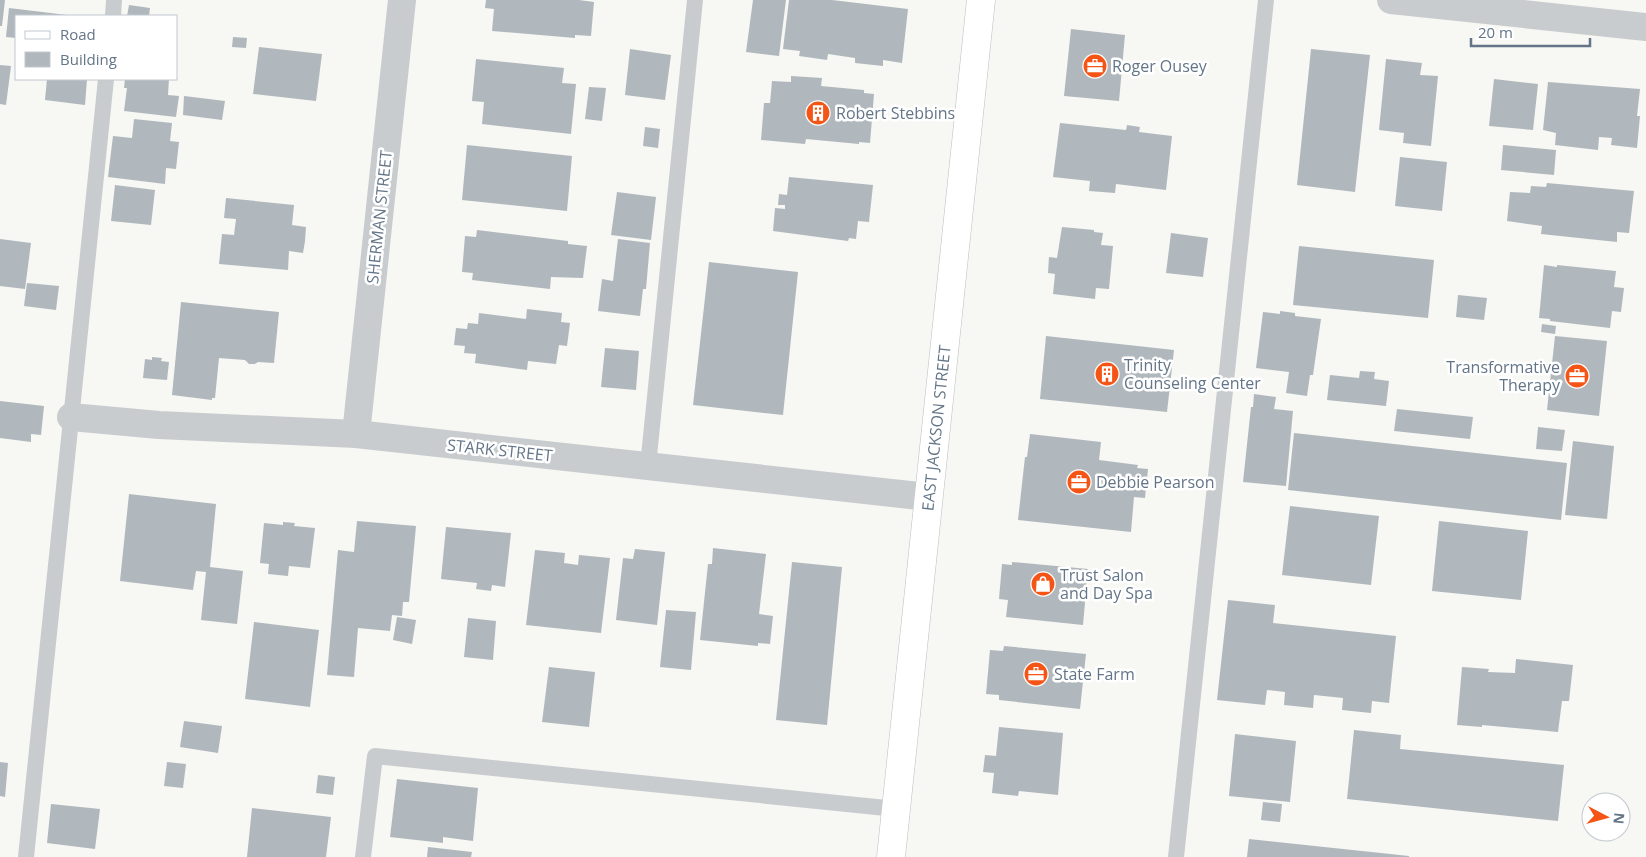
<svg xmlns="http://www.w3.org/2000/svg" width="1646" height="857" viewBox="0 0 1646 857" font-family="'Open Sans',sans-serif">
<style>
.building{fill:#b0b8bd}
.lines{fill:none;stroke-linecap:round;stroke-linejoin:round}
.secondary-casing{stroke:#babfc4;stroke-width:29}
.service{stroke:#c9cccf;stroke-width:16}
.minor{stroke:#c9cccf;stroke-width:28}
.secondary{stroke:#fff;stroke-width:28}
.labels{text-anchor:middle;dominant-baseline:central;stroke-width:5;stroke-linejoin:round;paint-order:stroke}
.poi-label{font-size:16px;fill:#637587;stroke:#fff;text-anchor:start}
.street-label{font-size:16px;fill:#637587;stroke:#fff}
</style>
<rect width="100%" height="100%" fill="#f7f7f3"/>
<!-- building -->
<path class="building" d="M 0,0 L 5,0 L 2,26 L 0,26 Z
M 486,0 L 579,0 L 594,2 L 591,36 L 575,35 L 575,38 L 492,31 L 494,9 L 485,8 Z
M 753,0 L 786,0 L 779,56 L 746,52 Z
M 789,0 L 832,0 L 908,9 L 902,63 L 883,60 L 883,66 L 855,63 L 855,58 L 828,54 L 827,60 L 799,56 L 800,51 L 783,49 Z
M 129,5 L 150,8 L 149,16 L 127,16 Z
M 9,8 L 67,15 L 67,16 L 16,16 L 16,38 L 6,37 Z
M 1071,29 L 1125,35 L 1119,101 L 1064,96 Z
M 233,37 L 247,38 L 246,48 L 232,47 Z
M 259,47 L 322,54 L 316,101 L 253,94 Z
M 630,49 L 671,55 L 665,100 L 625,95 Z
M 1311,49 L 1370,55 L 1355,192 L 1297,185 Z
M 476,59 L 564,68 L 562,83 L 576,84 L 571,134 L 482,124 L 484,102 L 472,101 Z
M 1386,59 L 1422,63 L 1420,75 L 1438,76 L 1431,146 L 1403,143 L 1404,133 L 1379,130 Z
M 0,65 L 11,66 L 6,105 L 0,104 Z
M 791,76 L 822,78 L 821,86 L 864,90 L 864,93 L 874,94 L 870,143 L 859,142 L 859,144 L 806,139 L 805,144 L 761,140 L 764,103 L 770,103 L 772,81 L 791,82 Z
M 47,79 L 87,79 L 85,105 L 45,100 Z
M 125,79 L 169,79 L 168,95 L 179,96 L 176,117 L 124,111 L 127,88 L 124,88 Z
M 1494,79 L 1538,84 L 1533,130 L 1489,126 Z
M 1548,82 L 1640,89 L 1637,116 L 1640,116 L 1637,148 L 1611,145 L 1612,138 L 1599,137 L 1598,150 L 1555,145 L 1556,133 L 1543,130 Z
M 589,87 L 606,88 L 602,121 L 585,119 Z
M 184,96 L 225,101 L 222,120 L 183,115 Z
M 134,119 L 172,123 L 170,141 L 179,142 L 176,169 L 166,168 L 165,184 L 108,177 L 113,136 L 132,138 Z
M 1060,123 L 1126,130 L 1127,125 L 1140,127 L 1139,132 L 1172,136 L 1166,190 L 1116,184 L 1115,193 L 1089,191 L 1090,181 L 1053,177 Z
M 645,127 L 660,129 L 658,148 L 643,146 Z
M 467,145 L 572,156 L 567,211 L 462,200 Z
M 1503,145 L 1556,150 L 1554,175 L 1501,170 Z
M 1400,157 L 1447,162 L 1442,211 L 1395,206 Z
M 789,177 L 873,185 L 869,222 L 858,221 L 856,239 L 849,238 L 848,241 L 773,231 L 775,208 L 785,209 L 785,205 L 778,205 L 779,194 L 787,195 Z
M 1547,183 L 1634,191 L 1629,233 L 1617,232 L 1617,242 L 1541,234 L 1542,226 L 1507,221 L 1510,192 L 1530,193 L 1531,186 L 1546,187 Z
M 115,185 L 155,190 L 151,225 L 111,221 Z
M 617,192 L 656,197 L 651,240 L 611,235 Z
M 226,198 L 294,205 L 292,225 L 306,227 L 305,241 L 303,253 L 289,251 L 288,270 L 219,264 L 222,234 L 234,235 L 236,219 L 224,218 Z
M 1062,227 L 1094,230 L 1094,232 L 1103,233 L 1101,245 L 1113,246 L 1109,289 L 1096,288 L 1095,299 L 1053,294 L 1055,274 L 1048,273 L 1049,257 L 1057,258 Z
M 477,230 L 568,241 L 568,244 L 587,246 L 583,278 L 551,277 L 550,289 L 472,280 L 473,273 L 462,272 L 465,236 L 476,237 Z
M 1171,233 L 1208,238 L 1203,277 L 1166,273 Z
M 0,239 L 31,243 L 25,289 L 0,286 Z
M 618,239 L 650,243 L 646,289 L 643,289 L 640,316 L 598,311 L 602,279 L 613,281 Z
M 1299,246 L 1434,260 L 1428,318 L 1293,305 Z
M 709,262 L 798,272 L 783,415 L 693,405 Z
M 1544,265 L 1557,267 L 1557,265 L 1616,271 L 1614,287 L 1624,288 L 1621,312 L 1612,311 L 1610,328 L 1550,321 L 1550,319 L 1539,318 Z
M 27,283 L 59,286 L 56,310 L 24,306 Z
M 1458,295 L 1487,298 L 1484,320 L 1456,317 Z
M 181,302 L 279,312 L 274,363 L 258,362 L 255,364 L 249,364 L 245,360 L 219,358 L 215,398 L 212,398 L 212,400 L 172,395 Z
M 527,309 L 562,313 L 561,322 L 570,323 L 567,346 L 559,345 L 556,364 L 528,361 L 527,370 L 475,363 L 476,354 L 464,353 L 465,346 L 454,345 L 456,328 L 467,329 L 468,323 L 478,324 L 479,313 L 526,319 Z
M 1280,311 L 1295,313 L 1295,316 L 1321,319 L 1313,375 L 1310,375 L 1307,396 L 1286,393 L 1289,372 L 1256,368 L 1263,312 L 1280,314 Z
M 1542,324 L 1556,326 L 1555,334 L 1541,332 Z
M 1046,336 L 1174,350 L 1167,412 L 1040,399 Z
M 1555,336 L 1607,341 L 1599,416 L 1547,410 Z
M 605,348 L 639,351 L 636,390 L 601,387 Z
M 152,357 L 162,358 L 161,361 L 169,362 L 167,380 L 143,378 L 145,359 L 152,360 Z
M 1360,371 L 1375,372 L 1374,379 L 1389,381 L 1386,406 L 1327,400 L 1330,375 L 1359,378 Z
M 1254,394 L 1276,397 L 1274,409 L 1293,411 L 1286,486 L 1243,482 L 1251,407 L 1253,407 Z
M 0,401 L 44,406 L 41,435 L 31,434 L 31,442 L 0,438 Z
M 1397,409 L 1473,417 L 1470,439 L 1394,431 Z
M 1538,427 L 1565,430 L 1562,451 L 1536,449 Z
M 1294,433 L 1567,463 L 1561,520 L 1288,490 Z
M 1030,434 L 1101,442 L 1099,460 L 1138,465 L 1137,468 L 1148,469 L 1145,498 L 1134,497 L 1131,532 L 1018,520 L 1025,457 L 1027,457 Z
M 1573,441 L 1614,446 L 1607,519 L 1565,515 Z
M 129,494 L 216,504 L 210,567 L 243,571 L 237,624 L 201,620 L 206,572 L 196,571 L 193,590 L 120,581 Z
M 1290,506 L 1379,516 L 1371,585 L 1282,575 Z
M 357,521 L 416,526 L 409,602 L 403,602 L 402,616 L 392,615 L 390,631 L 358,628 L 354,677 L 327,675 L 338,550 L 354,552 Z
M 1439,521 L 1528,531 L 1521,600 L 1432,591 Z
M 283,522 L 295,523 L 294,526 L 315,528 L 310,568 L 289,566 L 288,576 L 268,574 L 269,564 L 260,563 L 264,523 L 283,525 Z
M 446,527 L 511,533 L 505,587 L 492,585 L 491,591 L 476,589 L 477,583 L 441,579 Z
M 713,548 L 766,554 L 759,614 L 773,616 L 770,644 L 758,643 L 758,646 L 700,640 L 708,564 L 712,564 Z
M 635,549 L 665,552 L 657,625 L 616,620 L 623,558 L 633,559 Z
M 535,550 L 565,553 L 564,563 L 578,565 L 579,555 L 610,558 L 601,633 L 526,625 Z
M 792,562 L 842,567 L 827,725 L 776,720 Z
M 1012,562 L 1088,569 L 1083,625 L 1006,617 L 1008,600 L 999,599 L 1002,564 L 1012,565 Z
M 1228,600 L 1275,605 L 1273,623 L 1396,636 L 1389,703 L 1372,701 L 1371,713 L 1342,710 L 1343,698 L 1314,695 L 1313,708 L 1284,705 L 1285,692 L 1267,690 L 1265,705 L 1217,700 Z
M 666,610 L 696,612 L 691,670 L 660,667 Z
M 397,617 L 416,620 L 412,644 L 393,640 Z
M 468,618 L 496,621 L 493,660 L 464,657 Z
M 254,622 L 319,630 L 310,707 L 245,699 Z
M 1004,646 L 1086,654 L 1080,709 L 999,700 L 999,695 L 986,694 L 990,650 L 1003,651 Z
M 1516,659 L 1573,665 L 1569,701 L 1562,701 L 1558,732 L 1482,725 L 1482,727 L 1457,725 L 1462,667 L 1489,669 L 1488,672 L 1515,673 Z
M 549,667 L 595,672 L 589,727 L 542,722 Z
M 184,721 L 222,726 L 218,753 L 180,747 Z
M 999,727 L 1063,733 L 1058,795 L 1019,791 L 1018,796 L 992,793 L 994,773 L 983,772 L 985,755 L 996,756 Z
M 1354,730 L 1401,735 L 1400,749 L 1564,765 L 1558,821 L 1347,799 Z
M 1235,734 L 1296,741 L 1290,802 L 1229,796 Z
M 0,762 L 8,763 L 5,797 L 0,796 Z
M 167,762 L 186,764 L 183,788 L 164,786 Z
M 318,775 L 335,777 L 333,795 L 316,793 Z
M 397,779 L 478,788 L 473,841 L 443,837 L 443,843 L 390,837 Z
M 1263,802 L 1282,804 L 1280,822 L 1261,820 Z
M 51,804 L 100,809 L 95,849 L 47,843 Z
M 252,808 L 331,817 L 326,857 L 247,857 Z
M 1249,839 L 1409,856 L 1409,857 L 1247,857 Z
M 428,847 L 472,852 L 471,857 L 427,857 Z"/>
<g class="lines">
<defs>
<path id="secondary" d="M 891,857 L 981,0"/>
</defs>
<!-- secondary casing -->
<use href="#secondary" class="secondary-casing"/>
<!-- service -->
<path class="service" d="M 113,16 L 114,0
M 648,466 L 695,0
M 26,857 L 106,79
M 363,857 L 375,756 L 896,809
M 1176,857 L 1266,0"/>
<!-- minor -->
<path class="minor" d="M 1391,0 L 1646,27
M 71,417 L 159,425 L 356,434 L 928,497
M 356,434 L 402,0"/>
<!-- secondary -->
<use href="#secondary" class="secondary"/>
</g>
<!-- icons -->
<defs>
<symbol id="office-disc" viewBox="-11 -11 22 22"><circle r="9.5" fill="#f45516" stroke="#fff"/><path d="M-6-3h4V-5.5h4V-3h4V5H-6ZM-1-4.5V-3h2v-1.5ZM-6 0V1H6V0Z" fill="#fff"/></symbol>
<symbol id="building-disc" viewBox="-11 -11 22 22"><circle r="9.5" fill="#f45516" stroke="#fff"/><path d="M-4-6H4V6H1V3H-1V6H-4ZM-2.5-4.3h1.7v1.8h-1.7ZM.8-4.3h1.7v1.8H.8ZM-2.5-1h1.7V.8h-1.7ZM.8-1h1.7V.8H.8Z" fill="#fff"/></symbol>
<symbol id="shop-disc" viewBox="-11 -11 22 22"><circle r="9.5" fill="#f45516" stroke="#fff"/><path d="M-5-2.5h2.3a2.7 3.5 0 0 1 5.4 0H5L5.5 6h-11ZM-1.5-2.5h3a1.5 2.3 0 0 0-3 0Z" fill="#fff"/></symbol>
</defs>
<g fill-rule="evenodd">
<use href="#office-disc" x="1081" y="52" width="28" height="28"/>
<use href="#building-disc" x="804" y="99" width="28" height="28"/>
<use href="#building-disc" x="1093" y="360" width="28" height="28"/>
<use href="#office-disc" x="1563" y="362" width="28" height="28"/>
<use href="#office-disc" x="1065" y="468" width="28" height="28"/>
<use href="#shop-disc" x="1029" y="570" width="28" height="28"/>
<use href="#office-disc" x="1022" y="660" width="28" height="28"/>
</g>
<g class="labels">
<!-- poi labels -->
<g class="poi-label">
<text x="1112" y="66">Roger Ousey</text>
<text x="836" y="113">Robert Stebbins</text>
<text x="1124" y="365">Trinity<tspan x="1124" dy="18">Counseling Center</tspan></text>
<text x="1560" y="367" text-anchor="end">Transformative<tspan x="1560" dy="18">Therapy</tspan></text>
<text x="1096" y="482">Debbie Pearson</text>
<text x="1060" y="575">Trust Salon<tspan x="1060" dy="18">and Day Spa</tspan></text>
<text x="1054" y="674">State Farm</text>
</g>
<!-- street labels -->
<g class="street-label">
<text transform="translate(379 217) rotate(-84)">SHERMAN STREET</text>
<text transform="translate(936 428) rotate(-84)">EAST JACKSON STREET</text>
<text transform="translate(500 450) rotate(6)">STARK STREET</text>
</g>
</g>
<!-- legend -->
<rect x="15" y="15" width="162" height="65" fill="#ffffff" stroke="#c1c8cf"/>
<rect x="25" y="31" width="25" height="8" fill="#ffffff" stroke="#c1c8cf"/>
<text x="60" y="40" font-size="15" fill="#637587">Road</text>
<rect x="25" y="52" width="25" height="15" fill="#b0b8bd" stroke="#c1c8cf"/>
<text x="60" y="65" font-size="15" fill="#637587">Building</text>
<!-- north arrow -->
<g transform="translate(1606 817) rotate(96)"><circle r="24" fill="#ffffff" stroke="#c1c8cf"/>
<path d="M0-4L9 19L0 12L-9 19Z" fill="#f45516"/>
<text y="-8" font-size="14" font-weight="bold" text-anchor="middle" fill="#637587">N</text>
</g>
<!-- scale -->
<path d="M1471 38v8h119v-8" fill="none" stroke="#637587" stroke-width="2.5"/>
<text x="1478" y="38" font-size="15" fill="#637587" stroke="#ffffff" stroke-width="4" paint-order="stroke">20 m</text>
</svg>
